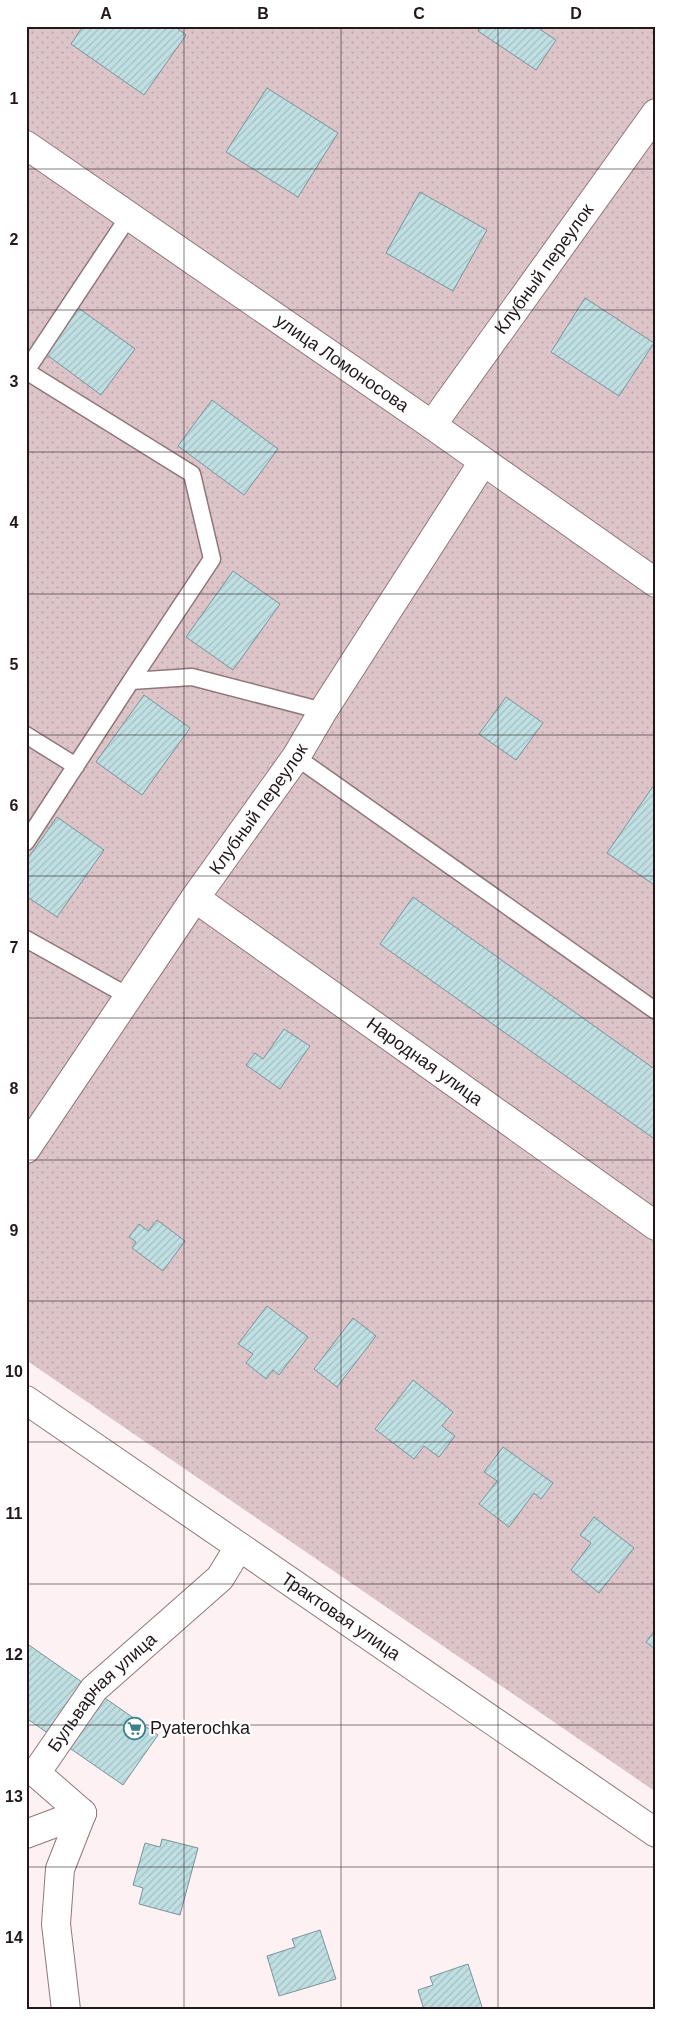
<svg xmlns="http://www.w3.org/2000/svg" width="682" height="2036" viewBox="0 0 682 2036" font-family="Arial,sans-serif">
<style>
.park{fill:url(#park-dots)}
.building{fill:url(#building-hatch);stroke:#789598}
.lines{fill:none;stroke-linecap:round;stroke-linejoin:round}
.service-casing{stroke:#91777b;stroke-width:19}
.minor-casing{stroke:#91777b;stroke-width:30}
.primary-casing{stroke:#91777b;stroke-width:30}
.service{stroke:#fff;stroke-width:16}
.minor{stroke:#fff;stroke-width:28}
.primary{stroke:#fff;stroke-width:28}
.grid{fill:none;stroke:#22181a;stroke-width:1;stroke-opacity:0.55}
.labels{text-anchor:middle;dominant-baseline:central;stroke-width:4.5;stroke-linejoin:round;paint-order:stroke}
.street-label{font-size:18px;fill:#22181a;stroke:#fff}
.poi-label{font-size:18px;fill:#22181a;stroke:#fff;text-anchor:start}
.neatline{fill:none;stroke:#22181a;stroke-width:2}
.grid-label{font-size:16px;text-anchor:middle;font-weight:bold;fill:#22181a}
</style>
<defs>
<pattern id="park-dots" width="8" height="8" patternUnits="userSpaceOnUse" patternTransform="scale(1.25)"><rect width="8" height="8" fill="#dcc4c8"/><path d="M2 2h.1M6 6h.1" fill="none" stroke="#bca8ab" stroke-width="1.8" stroke-linecap="round"/></pattern>
<pattern id="building-hatch" width="6" height="6" patternUnits="userSpaceOnUse" patternTransform="scale(1.25)"><rect width="6" height="6" fill="#c0dfe2"/><path d="M-1 1l2-2M0 6l6-6M5 7l2-2" fill="none" stroke="#a5bfc1"/></pattern>
</defs>
<rect width="100%" height="100%" fill="#fdf1f3"/>
<!-- park -->
<path class="park" d="M 26,26 L 656,26 L 656,1792 L 26,1360 Z"/>
<!-- building -->
<path class="building" d="M 83,26 L 174,26 L 186,35 L 144,95 L 71,44 Z
M 481,26 L 544,26 L 541,30 L 556,40 L 536,70 L 478,31 Z
M 267,88 L 338,133 L 298,197 L 226,152 Z
M 420,192 L 487,230 L 453,291 L 386,253 Z
M 585,298 L 654,343 L 619,396 L 551,352 Z
M 69,301 L 135,349 L 101,395 L 35,346 Z
M 212,400 L 278,449 L 244,495 L 178,446 Z
M 233,571 L 280,604 L 233,670 L 186,637 Z
M 144,695 L 190,728 L 142,795 L 96,762 Z
M 506,697 L 543,723 L 516,760 L 479,734 Z
M 656,782 L 656,886 L 607,853 Z
M 57,817 L 104,850 L 57,917 L 26,896 L 26,861 Z
M 413,897 L 656,1070 L 656,1140 L 380,944 Z
M 284,1029 L 310,1046 L 280,1089 L 246,1065 L 255,1053 L 263,1059 Z
M 157,1220 L 185,1241 L 163,1271 L 132,1248 L 136,1242 L 129,1237 L 139,1224 L 148,1231 Z
M 267,1306 L 308,1337 L 279,1375 L 273,1370 L 266,1379 L 246,1363 L 253,1354 L 238,1344 Z
M 353,1318 L 376,1336 L 337,1387 L 314,1369 Z
M 413,1380 L 453,1412 L 442,1426 L 455,1436 L 439,1457 L 424,1446 L 414,1459 L 375,1429 Z
M 503,1447 L 553,1483 L 541,1499 L 534,1493 L 509,1527 L 479,1504 L 497,1481 L 484,1472 Z
M 594,1517 L 634,1548 L 599,1593 L 571,1570 L 591,1543 L 580,1535 Z
M 656,1629 L 656,1650 L 646,1642 Z
M 26,1643 L 158,1735 L 123,1785 L 26,1718 Z
M 162,1839 L 198,1848 L 180,1915 L 139,1904 L 143,1888 L 133,1885 L 145,1843 L 160,1847 Z
M 320,1930 L 336,1979 L 279,1996 L 267,1956 L 295,1947 L 292,1939 Z
M 468,1964 L 483,2010 L 424,2010 L 418,1990 L 433,1985 L 430,1977 Z"/>
<g class="lines">
<defs>
<path id="service" d="M 26,371 L 192,474 L 212,559 L 131,681
M 26,371 L 129,216
M 26,735 L 76,766
M 296,757 L 656,1011
M 26,842 L 131,681 L 192,677 L 323,711
M 26,939 L 128,996"/>
<g id="minor">
<path id="s1" d="M 26,145 L 432,425 L 656,583"/>
<path id="s2" d="M 432,425 L 656,113"/>
<path id="s3" d="M 195,898 L 656,1226"/>
<path id="s4" d="M 26,1149 L 195,898 L 296,757 L 323,711 L 483,462"/>
<path id="s5" d="M 82,1813 L 36,1773 L 94,1689 L 220,1578 L 239,1547"/>
<path d="M 26,1834 L 82,1813"/>
<path d="M 66,2010 L 56,1924 L 60,1869 L 82,1813"/>
</g>
<g id="primary">
<path id="s6" d="M 26,1400 L 656,1833"/>
</g>
</defs>
<!-- service casing -->
<use href="#service" class="service-casing"/>
<!-- minor casing -->
<use href="#minor" class="minor-casing"/>
<!-- primary casing -->
<use href="#primary" class="primary-casing"/>
<!-- service -->
<use href="#service" class="service"/>
<!-- minor -->
<use href="#minor" class="minor"/>
<!-- primary -->
<use href="#primary" class="primary"/>
</g>
<!-- grid -->
<path class="grid" d="M 184,26 L 184,2010M 341,26 L 341,2010M 498,26 L 498,2010M 26,169 L 656,169M 26,310 L 656,310M 26,452 L 656,452M 26,594 L 656,594M 26,735 L 656,735M 26,876 L 656,876M 26,1018 L 656,1018M 26,1160 L 656,1160M 26,1301 L 656,1301M 26,1442 L 656,1442M 26,1584 L 656,1584M 26,1725 L 656,1725M 26,1867 L 656,1867"/>
<!-- icons -->
<defs>
<symbol id="supermarket-ring" viewBox="-11 -11 22 22"><circle r="9.5" fill="#fff" stroke="#3a8289" stroke-width="1.5"/><path d="M-6-5.5h2.5l.6 2H6L4.5 2H-2.5L-4.4-4H-6ZM-1.5 3.2a1.3 1.3 0 1 0 .1 0ZM3 3.2a1.3 1.3 0 1 0 .1 0Z" fill="#3a8289"/></symbol>
</defs>
<g fill-rule="evenodd">
<use href="#supermarket-ring" x="122" y="1716" width="25" height="25"/>
</g>
<g class="labels">
<!-- street labels -->
<g class="street-label">
<text stroke="none"><textPath href="#s2" startOffset="192">Клубный переулок</textPath></text>
<text stroke="none"><textPath href="#s1" startOffset="384">улица Ломоносова</textPath></text>
<text stroke="none"><textPath href="#s4" startOffset="412">Клубный переулок</textPath></text>
<text stroke="none"><textPath href="#s3" startOffset="282">Народная улица</textPath></text>
<text stroke="none"><textPath href="#s6" startOffset="382">Трактовая улица</textPath></text>
<text stroke="none"><textPath href="#s5" startOffset="166">Бульварная улица</textPath></text>
</g>
<!-- poi labels -->
<g class="poi-label">
<text x="150" y="1728">Pyaterochka</text>
</g>
</g>
<!-- border -->
<rect width="682" height="2036" fill="none" stroke="#ffffff" stroke-width="55"/>
<rect x="28" y="28" width="626" height="1980" class="neatline"/>
<g class="grid-label">
<text x="106" y="19">A</text>
<text x="263" y="19">B</text>
<text x="419" y="19">C</text>
<text x="576" y="19">D</text>
<text x="14" y="104">1</text>
<text x="14" y="245">2</text>
<text x="14" y="387">3</text>
<text x="14" y="528">4</text>
<text x="14" y="670">5</text>
<text x="14" y="811">6</text>
<text x="14" y="953">7</text>
<text x="14" y="1094">8</text>
<text x="14" y="1236">9</text>
<text x="14" y="1377">10</text>
<text x="14" y="1519">11</text>
<text x="14" y="1660">12</text>
<text x="14" y="1802">13</text>
<text x="14" y="1943">14</text>
</g>
</svg>
